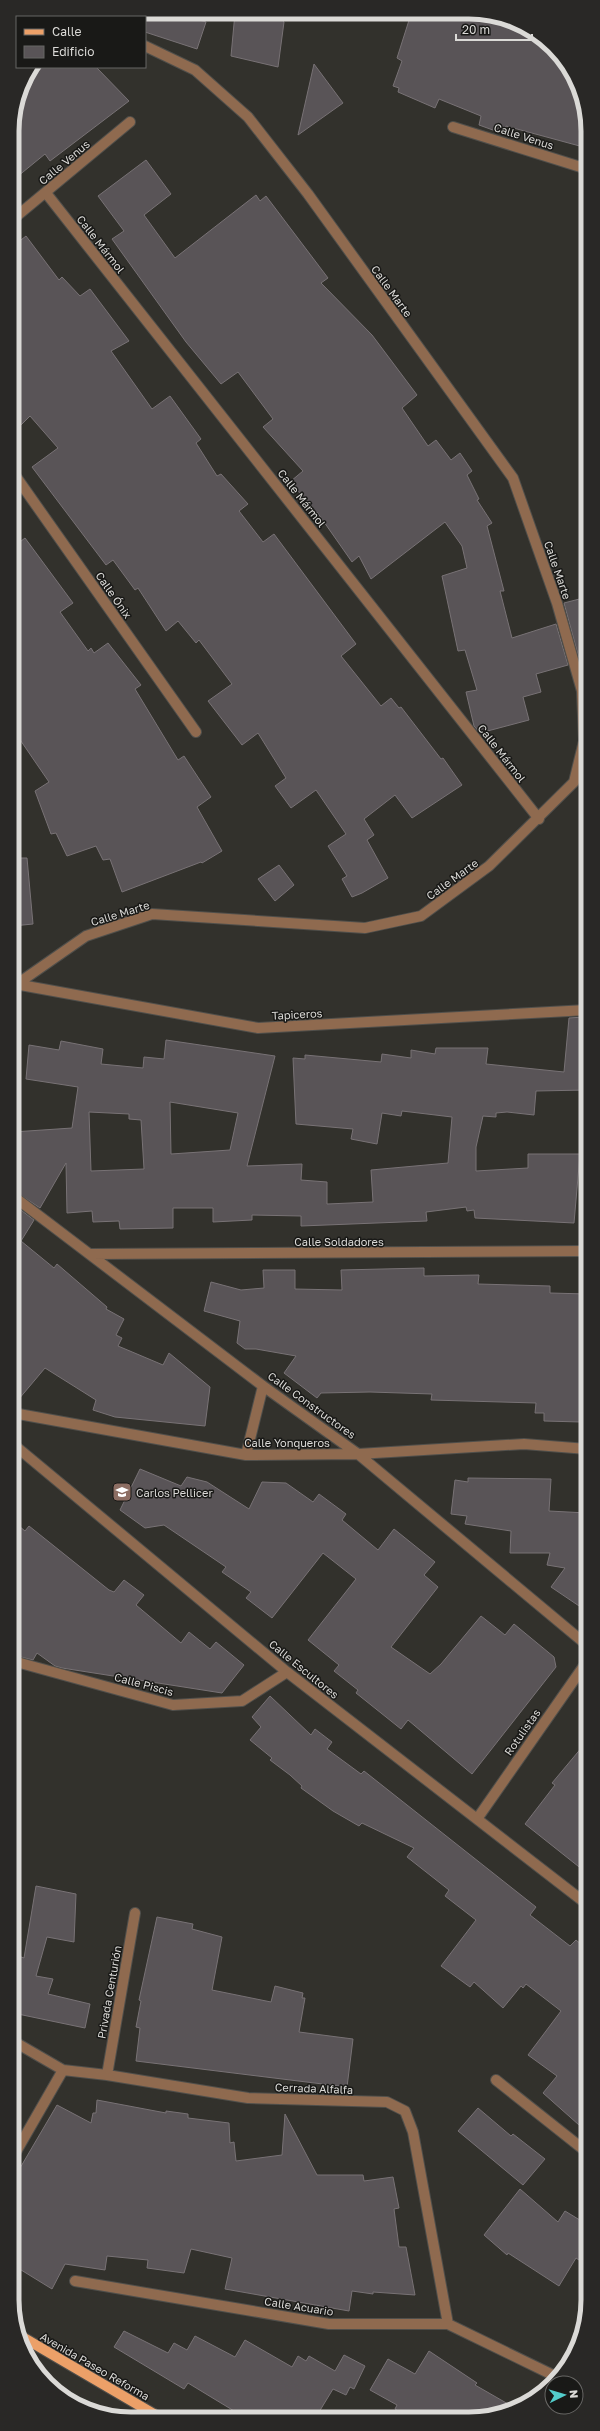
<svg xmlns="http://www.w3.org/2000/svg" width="600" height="2431" viewBox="0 0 600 2431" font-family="'Golos Text',sans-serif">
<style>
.building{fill:#595457;stroke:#787275;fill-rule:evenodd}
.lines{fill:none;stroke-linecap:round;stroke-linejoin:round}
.minor-casing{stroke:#504f4b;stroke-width:12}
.major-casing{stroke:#504f4b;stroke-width:12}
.minor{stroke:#8f6a4f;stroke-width:10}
.major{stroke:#eca068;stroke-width:10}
.labels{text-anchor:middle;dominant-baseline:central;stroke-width:3;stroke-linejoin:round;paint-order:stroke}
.street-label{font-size:11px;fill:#dbdad7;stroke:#191917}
.poi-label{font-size:11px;fill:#dbdad7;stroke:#191917;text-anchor:start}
.rim{fill:none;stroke:#dbdad7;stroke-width:5}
</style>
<rect width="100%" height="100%" fill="#32312c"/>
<!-- building -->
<path class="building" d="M 145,12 L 172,12 L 206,22 L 197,49 L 145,32 Z
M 235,13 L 277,13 L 284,22 L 278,67 L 231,56 Z
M 411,14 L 488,14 L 528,28 L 553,47 L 576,78 L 587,116 L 587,148 L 506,126 L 504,134 L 479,125 L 481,116 L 439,99 L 435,108 L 398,92 L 399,88 L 393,86 L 402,61 L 397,58 Z
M 314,64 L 343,103 L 298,135 Z
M 34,67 L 96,67 L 129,101 L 50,161 L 45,154 L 12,181 L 12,124 L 21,86 Z
M 146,160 L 171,194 L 144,215 L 175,258 L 256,195 L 260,201 L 266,196 L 328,278 L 321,283 L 372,335 L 417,395 L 402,408 L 428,446 L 436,440 L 451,460 L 460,453 L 472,471 L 467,475 L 479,499 L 477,500 L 492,523 L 487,526 L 504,591 L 500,591 L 512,638 L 556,624 L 568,665 L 536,674 L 541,692 L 523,697 L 529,720 L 480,733 L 474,726 L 466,692 L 477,690 L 465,650 L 458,651 L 442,576 L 467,568 L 462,546 L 445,522 L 371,579 L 359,556 L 352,562 L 317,512 L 315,514 L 291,481 L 303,471 L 263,427 L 273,419 L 238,372 L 221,384 L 186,342 L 112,239 L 124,231 L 98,196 Z
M 26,236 L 59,280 L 62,277 L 80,296 L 90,289 L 129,341 L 111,351 L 152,409 L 170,396 L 201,439 L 196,443 L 217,476 L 221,474 L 248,504 L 239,511 L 263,542 L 274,534 L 356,644 L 341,656 L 381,706 L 391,698 L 399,708 L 401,707 L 441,759 L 443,758 L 462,785 L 412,818 L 395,795 L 364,819 L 374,835 L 367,840 L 388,878 L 362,893 L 352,897 L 342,879 L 347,876 L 328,846 L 346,834 L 316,790 L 291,808 L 275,786 L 286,778 L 258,733 L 242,745 L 208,701 L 232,684 L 199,640 L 196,643 L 178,621 L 166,631 L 138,588 L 135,590 L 113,560 L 106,565 L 32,467 L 58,448 L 30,416 L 12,434 L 12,247 Z
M 25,538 L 73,603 L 60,612 L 88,651 L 91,648 L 94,653 L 108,643 L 141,685 L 135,689 L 178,760 L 184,756 L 211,797 L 197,807 L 222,851 L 202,863 L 201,862 L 122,892 L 110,859 L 103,860 L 96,846 L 67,856 L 56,833 L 51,834 L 35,791 L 49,782 L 12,728 L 12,548 Z
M 587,597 L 587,660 L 580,662 L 564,603 Z
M 13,858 L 27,858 L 33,924 L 13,926 Z
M 279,865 L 294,885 L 275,901 L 258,879 Z
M 584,1017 L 584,1074 L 587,1074 L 587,1090 L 536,1091 L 534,1115 L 507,1112 L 496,1113 L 496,1117 L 483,1116 L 476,1147 L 476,1171 L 528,1168 L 528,1154 L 580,1154 L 574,1223 L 475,1218 L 474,1210 L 467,1211 L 466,1207 L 426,1212 L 427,1221 L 301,1226 L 301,1216 L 252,1215 L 252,1220 L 213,1222 L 213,1208 L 173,1208 L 173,1228 L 120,1229 L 119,1221 L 93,1222 L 92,1211 L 67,1213 L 66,1163 L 40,1208 L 13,1190 L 13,1132 L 72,1128 L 78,1087 L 26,1079 L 29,1045 L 59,1050 L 61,1041 L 103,1049 L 101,1064 L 143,1068 L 144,1057 L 164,1059 L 166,1040 L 275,1056 L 247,1166 L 302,1164 L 301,1180 L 327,1182 L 327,1204 L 373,1202 L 371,1170 L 448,1163 L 452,1117 L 402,1111 L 401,1116 L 382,1113 L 377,1144 L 351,1139 L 353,1129 L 296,1124 L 293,1058 L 305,1059 L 305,1055 L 381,1062 L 382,1054 L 411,1058 L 411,1050 L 435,1054 L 436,1048 L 488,1048 L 486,1064 L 564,1072 L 569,1018 ZM 170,1102 L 238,1113 L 230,1150 L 171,1154 ZM 89,1112 L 129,1114 L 129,1119 L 141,1120 L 144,1169 L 91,1171 Z
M 13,1204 L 34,1220 L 21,1241 L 54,1268 L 57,1264 L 107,1307 L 106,1309 L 124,1319 L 116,1335 L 122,1338 L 118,1346 L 163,1365 L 169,1353 L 210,1387 L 205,1426 L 115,1417 L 93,1410 L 96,1400 L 45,1368 L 13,1406 Z
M 424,1268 L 424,1276 L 479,1275 L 478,1284 L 550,1286 L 550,1293 L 587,1294 L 587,1413 L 582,1412 L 581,1422 L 544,1421 L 544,1413 L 535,1413 L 536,1403 L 431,1400 L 432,1394 L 370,1392 L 321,1393 L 317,1398 L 284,1373 L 296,1356 L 256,1349 L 245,1349 L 237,1343 L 240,1321 L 204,1311 L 211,1282 L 241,1290 L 264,1288 L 263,1270 L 295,1270 L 295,1289 L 342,1290 L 341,1270 Z
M 140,1469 L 181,1486 L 187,1477 L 207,1482 L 249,1509 L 262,1482 L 286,1483 L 313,1502 L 319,1494 L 346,1514 L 342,1520 L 378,1550 L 394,1529 L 435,1562 L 424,1575 L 438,1587 L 391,1647 L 430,1674 L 441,1664 L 481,1616 L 505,1635 L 514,1624 L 554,1657 L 556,1667 L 472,1774 L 408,1720 L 401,1729 L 356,1693 L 358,1690 L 334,1671 L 339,1665 L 308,1640 L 356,1579 L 323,1553 L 272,1618 L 246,1598 L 251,1592 L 222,1572 L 226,1567 L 164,1525 L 145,1528 L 120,1510 Z
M 468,1478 L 551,1479 L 549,1511 L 587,1513 L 588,1612 L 551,1587 L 565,1568 L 547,1565 L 550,1553 L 510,1553 L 511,1531 L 465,1524 L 467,1516 L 451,1514 L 455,1480 L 468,1482 Z
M 13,1521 L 25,1531 L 29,1526 L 109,1590 L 114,1592 L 124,1580 L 144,1595 L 136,1605 L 181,1643 L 189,1632 L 210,1649 L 216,1642 L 244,1665 L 222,1693 L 62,1668 L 55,1666 L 37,1653 L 33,1660 L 13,1655 Z
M 270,1696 L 311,1735 L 315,1729 L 332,1742 L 327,1749 L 361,1774 L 364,1771 L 536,1907 L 530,1915 L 570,1946 L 576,1940 L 588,1950 L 588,2133 L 543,2093 L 557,2076 L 528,2055 L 561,2011 L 526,1984 L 523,1988 L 521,1986 L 503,2008 L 474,1982 L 470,1987 L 441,1966 L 476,1920 L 445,1896 L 449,1890 L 407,1857 L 414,1848 L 362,1823 L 359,1826 L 333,1811 L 301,1788 L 302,1786 L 290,1775 L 270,1760 L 272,1758 L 250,1740 L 261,1727 L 252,1717 Z
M 588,1740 L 588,1874 L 525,1824 L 555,1785 L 552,1783 Z
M 36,1886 L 76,1894 L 74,1942 L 47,1937 L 36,1976 L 53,1979 L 48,1994 L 90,2004 L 85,2028 L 13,2013 L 13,1954 L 24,1958 Z
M 157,1917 L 193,1924 L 192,1929 L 222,1937 L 212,1990 L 271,2002 L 275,1986 L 303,1993 L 302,1998 L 305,1998 L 299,2032 L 353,2039 L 347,2087 L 136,2061 L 140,2028 L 136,2027 L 141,2001 L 139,2000 Z
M 97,2100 L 166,2113 L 166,2111 L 188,2114 L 188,2118 L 229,2123 L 230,2143 L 234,2142 L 236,2161 L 282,2155 L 285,2114 L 317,2175 L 363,2175 L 364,2181 L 393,2177 L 399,2208 L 394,2209 L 399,2247 L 406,2247 L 415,2295 L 373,2292 L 373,2294 L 352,2291 L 349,2311 L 225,2289 L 232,2258 L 191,2249 L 184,2273 L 147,2268 L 148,2260 L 107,2256 L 105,2270 L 65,2264 L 52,2289 L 13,2265 L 13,2180 L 57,2105 L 91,2123 L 93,2113 L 96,2113 Z
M 478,2108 L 511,2136 L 513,2134 L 545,2159 L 523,2185 L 458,2131 Z
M 520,2189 L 558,2222 L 565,2211 L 588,2225 L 588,2248 L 579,2260 L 576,2258 L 559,2286 L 508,2253 L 507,2255 L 484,2235 Z
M 124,2331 L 168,2353 L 174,2343 L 187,2350 L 195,2336 L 235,2357 L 245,2340 L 292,2367 L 298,2356 L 306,2361 L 309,2356 L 335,2371 L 344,2355 L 365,2366 L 354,2389 L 350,2387 L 346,2395 L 333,2389 L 316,2417 L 244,2417 L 188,2383 L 184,2389 L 114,2347 Z
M 429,2351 L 477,2383 L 475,2385 L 515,2408 L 484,2418 L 410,2418 L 395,2409 L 397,2405 L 370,2390 L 388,2359 L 415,2374 Z"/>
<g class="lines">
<defs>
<path id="minor" d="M 453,127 L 587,169
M 46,193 L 539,819
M 12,220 L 130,122
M 12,471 L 196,732
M 15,984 L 258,1028 L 587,1010
M 17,984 L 86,936 L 152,914 L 365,928 L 421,916 L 489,866 L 574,782 L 584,741 L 582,691 L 557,603 L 513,478 L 308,194 L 248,117 L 195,70 L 145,46
M 13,1196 L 263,1386 L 358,1454 L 588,1646
M 90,1254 L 587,1251
M 13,1413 L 246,1455 L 358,1454 L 524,1444 L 587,1449
M 13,1444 L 287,1672 L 588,1905
M 246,1455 L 263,1386
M 13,1661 L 173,1705 L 242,1701 L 287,1672
M 477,1819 L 588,1660
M 13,2041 L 63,2070 L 107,2075 L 248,2098 L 387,2102 L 405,2111 L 413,2132 L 448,2324
M 107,2075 L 135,1913
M 496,2080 L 588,2153
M 13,2157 L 63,2070
M 75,2281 L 329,2324 L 448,2324 L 559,2378
M 144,2417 L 154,2414"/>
<path id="major" d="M 19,2335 L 159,2417"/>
</defs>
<!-- minor casing -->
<use href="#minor" class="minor-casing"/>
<!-- major casing -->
<use href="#major" class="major-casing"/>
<!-- minor -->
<use href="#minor" class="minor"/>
<!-- major -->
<use href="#major" class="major"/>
</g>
<!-- icons -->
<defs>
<symbol id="school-square" viewBox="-11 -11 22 22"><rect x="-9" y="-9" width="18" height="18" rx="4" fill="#8d6e63" stroke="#191917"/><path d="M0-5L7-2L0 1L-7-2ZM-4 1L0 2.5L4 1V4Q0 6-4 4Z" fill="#fff"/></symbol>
</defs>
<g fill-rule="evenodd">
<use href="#school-square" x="111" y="1481" width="22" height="22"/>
</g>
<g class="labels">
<!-- street labels -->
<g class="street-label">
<text transform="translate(524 136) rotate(18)">Calle Venus</text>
<text transform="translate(64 162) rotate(-40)">Calle Venus</text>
<text transform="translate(101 244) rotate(52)">Calle Mármol</text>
<text transform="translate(392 291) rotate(54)">Calle Marte</text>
<text transform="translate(302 498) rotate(52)">Calle Mármol</text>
<text transform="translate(558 570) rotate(71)">Calle Marte</text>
<text transform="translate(114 595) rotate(55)">Calle Ónix</text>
<text transform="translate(502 753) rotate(52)">Calle Mármol</text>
<text transform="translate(452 879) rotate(-36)">Calle Marte</text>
<text transform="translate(120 913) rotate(-17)">Calle Marte</text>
<text transform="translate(297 1014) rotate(-3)">Tapiceros</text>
<text x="339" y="1241">Calle Soldadores</text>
<text transform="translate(312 1405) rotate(36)">Calle Constructores</text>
<text x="287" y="1442">Calle Yonqueros</text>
<text transform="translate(304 1669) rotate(39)">Calle Escultores</text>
<text transform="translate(144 1684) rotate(15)">Calle Piscis</text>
<text transform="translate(522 1732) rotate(-55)">Rotulistas</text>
<text transform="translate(109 1992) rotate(-80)">Privada Centurión</text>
<text transform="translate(314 2088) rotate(2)">Cerrada Alfalfa</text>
<text transform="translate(299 2306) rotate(9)">Calle Acuario</text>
<text transform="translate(95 2366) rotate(30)">Avenida Paseo Reforma</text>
</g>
<!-- poi labels -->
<g class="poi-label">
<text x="136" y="1492">Carlos Pellicer</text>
</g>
</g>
<!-- crop -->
<path d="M0 0H600V2431H0ZM131 19H469A112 112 0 0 1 581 131V2300A112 112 0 0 1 469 2412H131A112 112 0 0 1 19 2300V131A112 112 0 0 1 131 19Z" fill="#292826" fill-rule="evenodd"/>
<path class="rim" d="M131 19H469A112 112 0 0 1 581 131V2300A112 112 0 0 1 469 2412H131A112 112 0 0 1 19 2300V131A112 112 0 0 1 131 19Z"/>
<!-- legend -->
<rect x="16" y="16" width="130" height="52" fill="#191917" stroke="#676664"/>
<rect x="24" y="29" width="20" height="6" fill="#eca068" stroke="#676664"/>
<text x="52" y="36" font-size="12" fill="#dbdad7">Calle</text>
<rect x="24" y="46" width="20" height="12" fill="#595457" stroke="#676664"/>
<text x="52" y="56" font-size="12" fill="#dbdad7">Edificio</text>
<!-- north arrow -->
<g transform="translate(564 2395) rotate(85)"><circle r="19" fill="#191917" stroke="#676664"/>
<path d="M0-3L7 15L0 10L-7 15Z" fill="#53cdcb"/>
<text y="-6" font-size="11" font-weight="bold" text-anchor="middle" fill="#dbdad7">N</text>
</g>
<!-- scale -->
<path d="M456 34v6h76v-6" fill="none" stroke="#dbdad7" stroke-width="2"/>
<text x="462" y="34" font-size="12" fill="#dbdad7" stroke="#191917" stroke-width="3" paint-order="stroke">20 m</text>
</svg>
